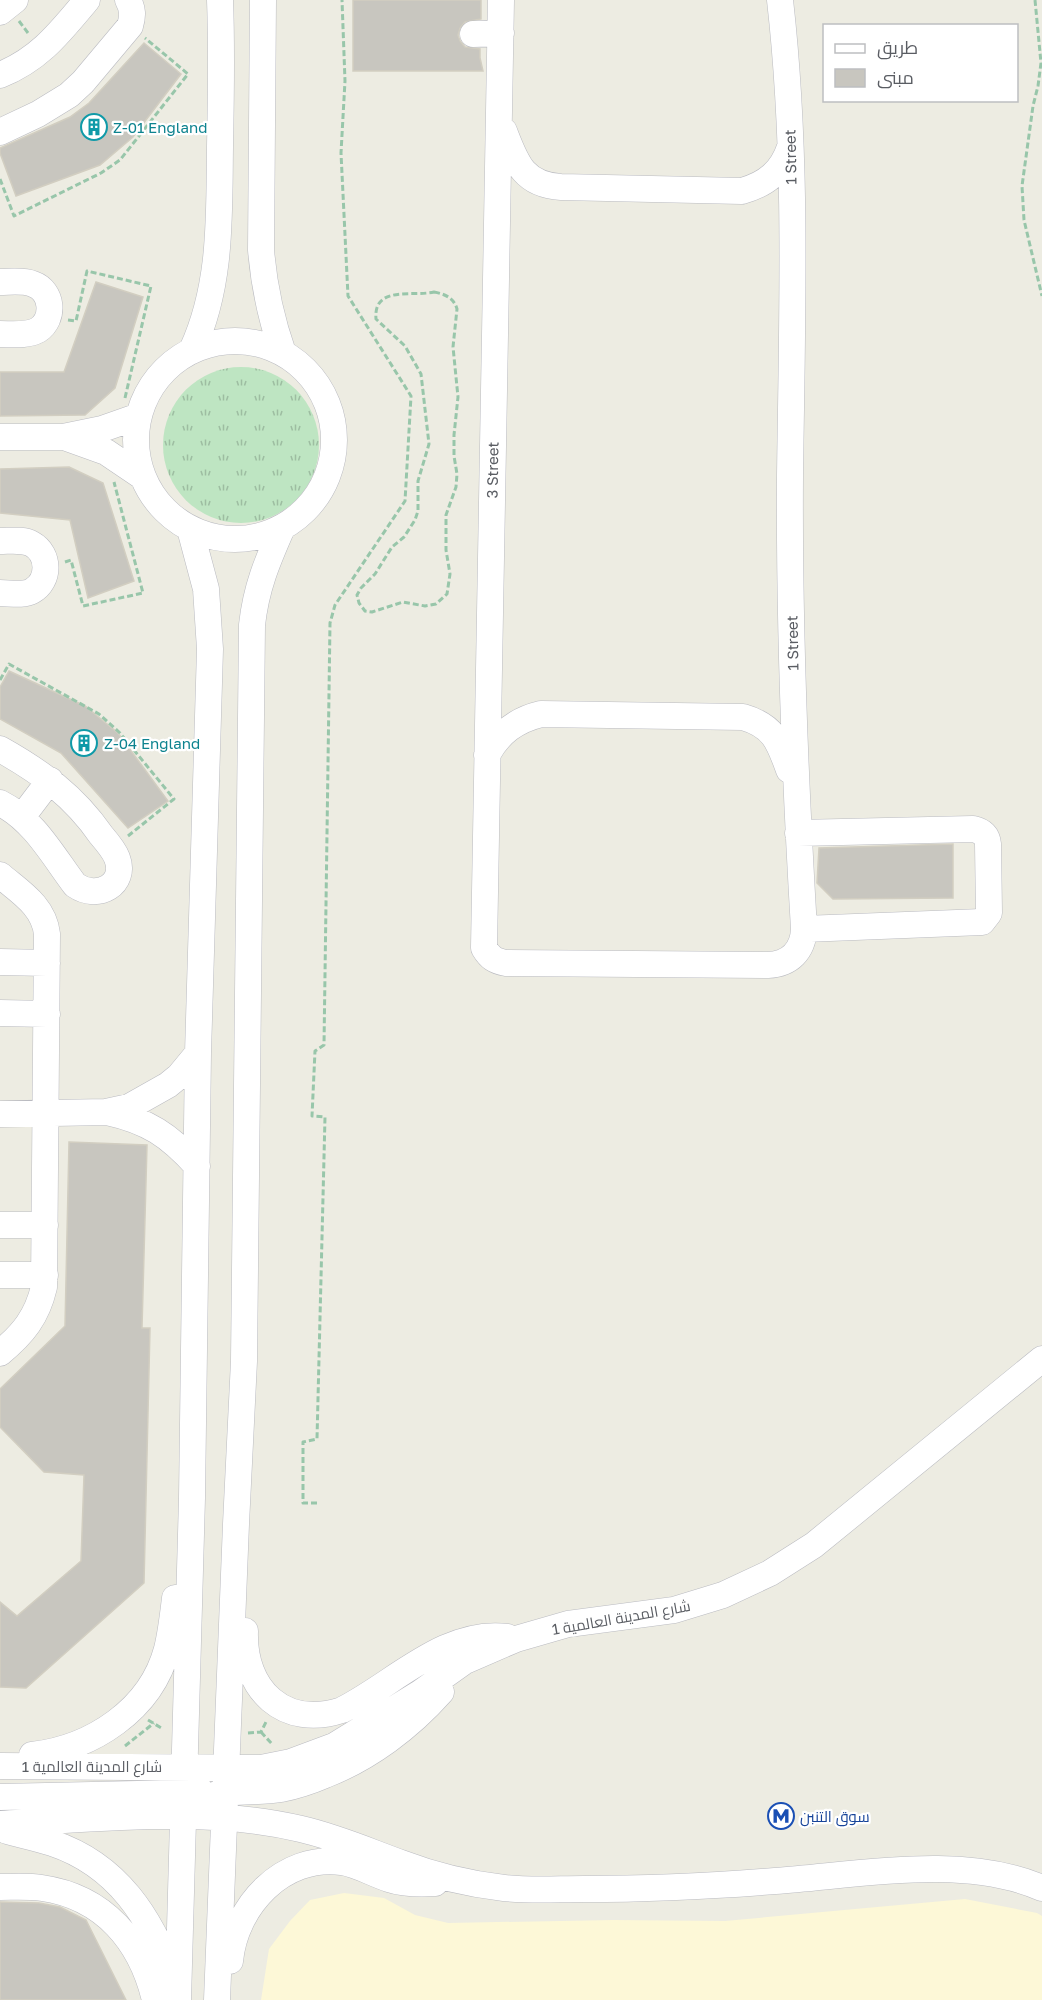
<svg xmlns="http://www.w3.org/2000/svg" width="1042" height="2000" viewBox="0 0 1042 2000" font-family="'Golos Text',Cairo,sans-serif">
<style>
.commercial{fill:#fdf8d7}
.grass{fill:url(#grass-tufts)}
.building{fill:#c8c6bf;stroke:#d2cec1;stroke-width:1.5}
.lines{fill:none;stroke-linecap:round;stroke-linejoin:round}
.minor-casing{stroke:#babbc1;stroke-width:27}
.path{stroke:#98c6aa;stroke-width:3;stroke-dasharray:6 3;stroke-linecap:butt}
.minor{stroke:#fff;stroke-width:26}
.labels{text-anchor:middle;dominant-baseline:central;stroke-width:4.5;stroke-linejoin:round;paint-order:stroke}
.culture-label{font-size:15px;fill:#0d838f;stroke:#fff;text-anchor:start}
.street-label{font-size:15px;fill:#5a5d63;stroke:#fff}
.transit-label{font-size:15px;fill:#164399;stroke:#fff;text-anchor:start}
</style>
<defs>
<pattern id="grass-tufts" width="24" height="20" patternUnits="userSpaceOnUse" patternTransform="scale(1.5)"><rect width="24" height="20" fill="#bee5c2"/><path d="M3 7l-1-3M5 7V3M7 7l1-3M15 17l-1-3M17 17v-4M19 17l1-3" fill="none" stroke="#9dbda1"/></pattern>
</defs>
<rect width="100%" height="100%" fill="#edece2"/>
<!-- commercial -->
<path class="commercial" d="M 344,1893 L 384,1898 L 415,1915 L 448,1923 L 613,1920 L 725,1921 L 965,1899 L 1037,1913 L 1042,1916 L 1042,2000 L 261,2000 L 269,1949 L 290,1921 L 310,1900 Z"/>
<!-- grass -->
<path class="grass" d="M163 445a78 78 0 1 1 156 0a78 78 0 1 1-156 0Z"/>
<!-- building -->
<path class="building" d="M 353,0 L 481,0 L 481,19 L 465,22 L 460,28 L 458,35 L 460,41 L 465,47 L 480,49 L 480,58 L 483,71 L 353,71 Z
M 144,43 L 181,74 L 133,137 L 100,165 L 16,196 L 0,153 L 0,148 L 70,117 L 89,103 Z
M 96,282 L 143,297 L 115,388 L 85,415 L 0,416 L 0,372 L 64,372 Z
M 69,467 L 103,483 L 134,581 L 88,598 L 70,520 L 0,513 L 0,469 Z
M 9,671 L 85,706 L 118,733 L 168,801 L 128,828 L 61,753 L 0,719 L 0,687 Z
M 953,844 L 953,898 L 833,899 L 817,883 L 819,848 Z
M 69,1142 L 147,1145 L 142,1328 L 150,1328 L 144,1583 L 26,1688 L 0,1687 L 0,1602 L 17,1616 L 81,1561 L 84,1475 L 44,1472 L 0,1427 L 0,1389 L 65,1326 Z
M 0,1902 L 39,1903 L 60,1907 L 86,1920 L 126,2000 L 0,2000 Z"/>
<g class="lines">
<defs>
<path id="minor" d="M 263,0 L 261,250 C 264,286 271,319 283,353
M 501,0 L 484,948 C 490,958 495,961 506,963 L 768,965 C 790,964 803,951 804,929 C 795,778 789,627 790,476 C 792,317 798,158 780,0
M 0,12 L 15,0
M 473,34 L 501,33
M 0,75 C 40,59 60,32 87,0
M 504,131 C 516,162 523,185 561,187 L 742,191 C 767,184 782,171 790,147
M 0,132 L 38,114 L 69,95 L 83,82 L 130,26 C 133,16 133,9 128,0
M 0,282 C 10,282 23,280 33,284 C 53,291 55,319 38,330 C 27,336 12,334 0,334
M136 440a99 99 0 1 1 198 0a99 99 0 1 1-198 0Z
M 192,350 C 222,285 219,216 220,147 C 221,98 222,49 220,0
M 0,437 L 63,437 L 102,429 L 139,416
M 67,438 L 106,452 L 143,477
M 0,541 C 10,541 23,539 32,544 C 50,554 50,581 32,591 C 23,596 10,593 0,593
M 0,749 C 41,772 74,796 101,835 C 107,842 114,850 117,858 C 127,884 98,901 75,885 C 53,856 34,820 0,803
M 487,755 C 499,733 516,720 541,714 L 743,717 C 774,726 779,742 789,770
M 22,817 L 50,780
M 798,833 L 973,829 C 982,831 987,835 988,844 L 989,913 L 982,922 L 804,929
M 0,875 C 20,892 44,906 47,934 L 44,1287 C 37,1317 23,1334 0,1353
M 0,962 L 47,963
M 0,1013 L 47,1014
M 107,1112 C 148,1121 169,1135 197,1166
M 0,1114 L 106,1112 L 129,1107 L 168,1085 L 179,1076 L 198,1053
M 0,1225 L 45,1225
M 0,1275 L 45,1275
M 245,1631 C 243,1690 284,1729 342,1710 C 394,1684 445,1629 507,1637
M 32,1755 C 92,1748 151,1710 167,1649 C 171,1633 173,1615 175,1598
M 0,1766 L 261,1768 L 291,1762 L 334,1746 L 420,1693 L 465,1661 L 516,1639 L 568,1624 L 674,1610 L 723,1595 L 770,1573 L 814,1545 L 1042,1359
M 0,1797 L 184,1793 L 198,1787
M 183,1817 C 205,1783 247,1795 281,1789 C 296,1786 311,1781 325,1775 C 369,1758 410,1727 441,1692
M 0,1824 C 99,1819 203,1806 301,1829 C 336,1837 368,1851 401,1863 C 435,1876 469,1884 504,1888 C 531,1891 557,1889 584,1889 C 648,1889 711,1886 775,1881 C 859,1875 963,1854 1042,1888
M 7,1831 C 22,1835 37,1838 52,1843 C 118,1865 151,1918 174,1980
M 0,1887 C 14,1887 28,1886 42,1888 C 104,1897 141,1941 155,2000
M 230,1961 C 235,1906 283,1854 342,1862 C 359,1865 373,1874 389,1879 C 404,1884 420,1884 435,1883
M 178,2000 L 192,1498 L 198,1053 L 210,649 L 206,589 L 190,529
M 217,2000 L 236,1524 L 244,1361 L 252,625 C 256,588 267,562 282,528"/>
</defs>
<!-- minor casing -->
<use href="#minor" class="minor-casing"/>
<!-- path -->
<path class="path" d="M 1035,0 L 1041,63 L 1038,86 L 1033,106 L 1022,186 L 1024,220 L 1042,296
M 19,21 L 28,33
M 0,179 L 14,216 L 101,173 L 120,160 L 188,74 L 145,38
M 434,292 C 445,294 454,298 457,309 L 453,347 L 458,397 L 454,435 L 454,456 L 457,474 L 456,487 L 446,515 L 446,550 L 450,574 L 447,594 L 436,604 L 425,606 L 403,602 L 372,612 L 365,611 L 359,603 L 357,595 L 361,588 L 375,574 L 392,547 L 404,537 L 415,520 L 418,511 L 418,481 L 429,444 L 421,374 L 405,346 L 376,319 C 373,285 413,297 434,292 Z
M 68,320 L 76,321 L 87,271 L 151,286 L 125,398
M 65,562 L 71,560 L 83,606 L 143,593 L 114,482
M 0,680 L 9,664 L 99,714 L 120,733 L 174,799 L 128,836
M 317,1503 L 303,1503 L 303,1442 L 317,1439 L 325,1117 L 312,1116 L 315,1051 L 324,1045 L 330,623 L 335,605 L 405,501 L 411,396 L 348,296 L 341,153 L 345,81 L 342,0
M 148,1720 L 163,1729
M 261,1732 L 272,1744
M 248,1733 L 261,1732 L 267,1720
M 125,1746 L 154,1723"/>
<!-- minor -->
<use href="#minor" class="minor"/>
</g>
<!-- icons -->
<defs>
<symbol id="building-ring" viewBox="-11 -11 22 22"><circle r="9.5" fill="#fff" stroke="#0f9aa8" stroke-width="1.5"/><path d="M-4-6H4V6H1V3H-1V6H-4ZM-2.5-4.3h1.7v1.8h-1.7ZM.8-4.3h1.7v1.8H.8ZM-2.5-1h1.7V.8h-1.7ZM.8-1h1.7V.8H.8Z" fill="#0f9aa8"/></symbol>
<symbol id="metro-ring" viewBox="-11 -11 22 22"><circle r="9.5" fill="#fff" stroke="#1a4fb4" stroke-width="1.5"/><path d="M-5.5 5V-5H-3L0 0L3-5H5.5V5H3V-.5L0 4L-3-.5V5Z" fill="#1a4fb4"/></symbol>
</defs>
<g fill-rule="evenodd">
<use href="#building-ring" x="79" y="112" width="30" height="30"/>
<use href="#building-ring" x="69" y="728" width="30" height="30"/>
<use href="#metro-ring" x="766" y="1801" width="30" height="30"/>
</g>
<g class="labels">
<!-- culture labels -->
<g class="culture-label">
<text x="113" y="127">Z-01 England</text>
<text x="104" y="743">Z-04 England</text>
</g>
<!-- street labels -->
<g class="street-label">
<text transform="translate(790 157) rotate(-91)">1 Street</text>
<text transform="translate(492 470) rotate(-89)">3 Street</text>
<text transform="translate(792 643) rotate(-91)">1 Street</text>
<text transform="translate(621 1617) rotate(-10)">شارع المدينة العالمية 1</text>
<text x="92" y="1766">شارع المدينة العالمية 1</text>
</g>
<!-- transit labels -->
<g class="transit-label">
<text x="800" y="1816">سوق التنبن</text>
</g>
</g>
<!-- legend -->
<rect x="823" y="24" width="195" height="78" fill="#ffffff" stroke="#bdbec1" stroke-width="1.5"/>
<rect x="835" y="44" width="30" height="9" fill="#ffffff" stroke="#bdbec1" stroke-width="1.5"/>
<text x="877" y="54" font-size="18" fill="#5a5d63">طريق</text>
<rect x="835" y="69" width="30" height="18" fill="#c8c6bf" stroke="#bdbec1" stroke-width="1.5"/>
<text x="877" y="84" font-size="18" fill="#5a5d63">مبنى</text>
</svg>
